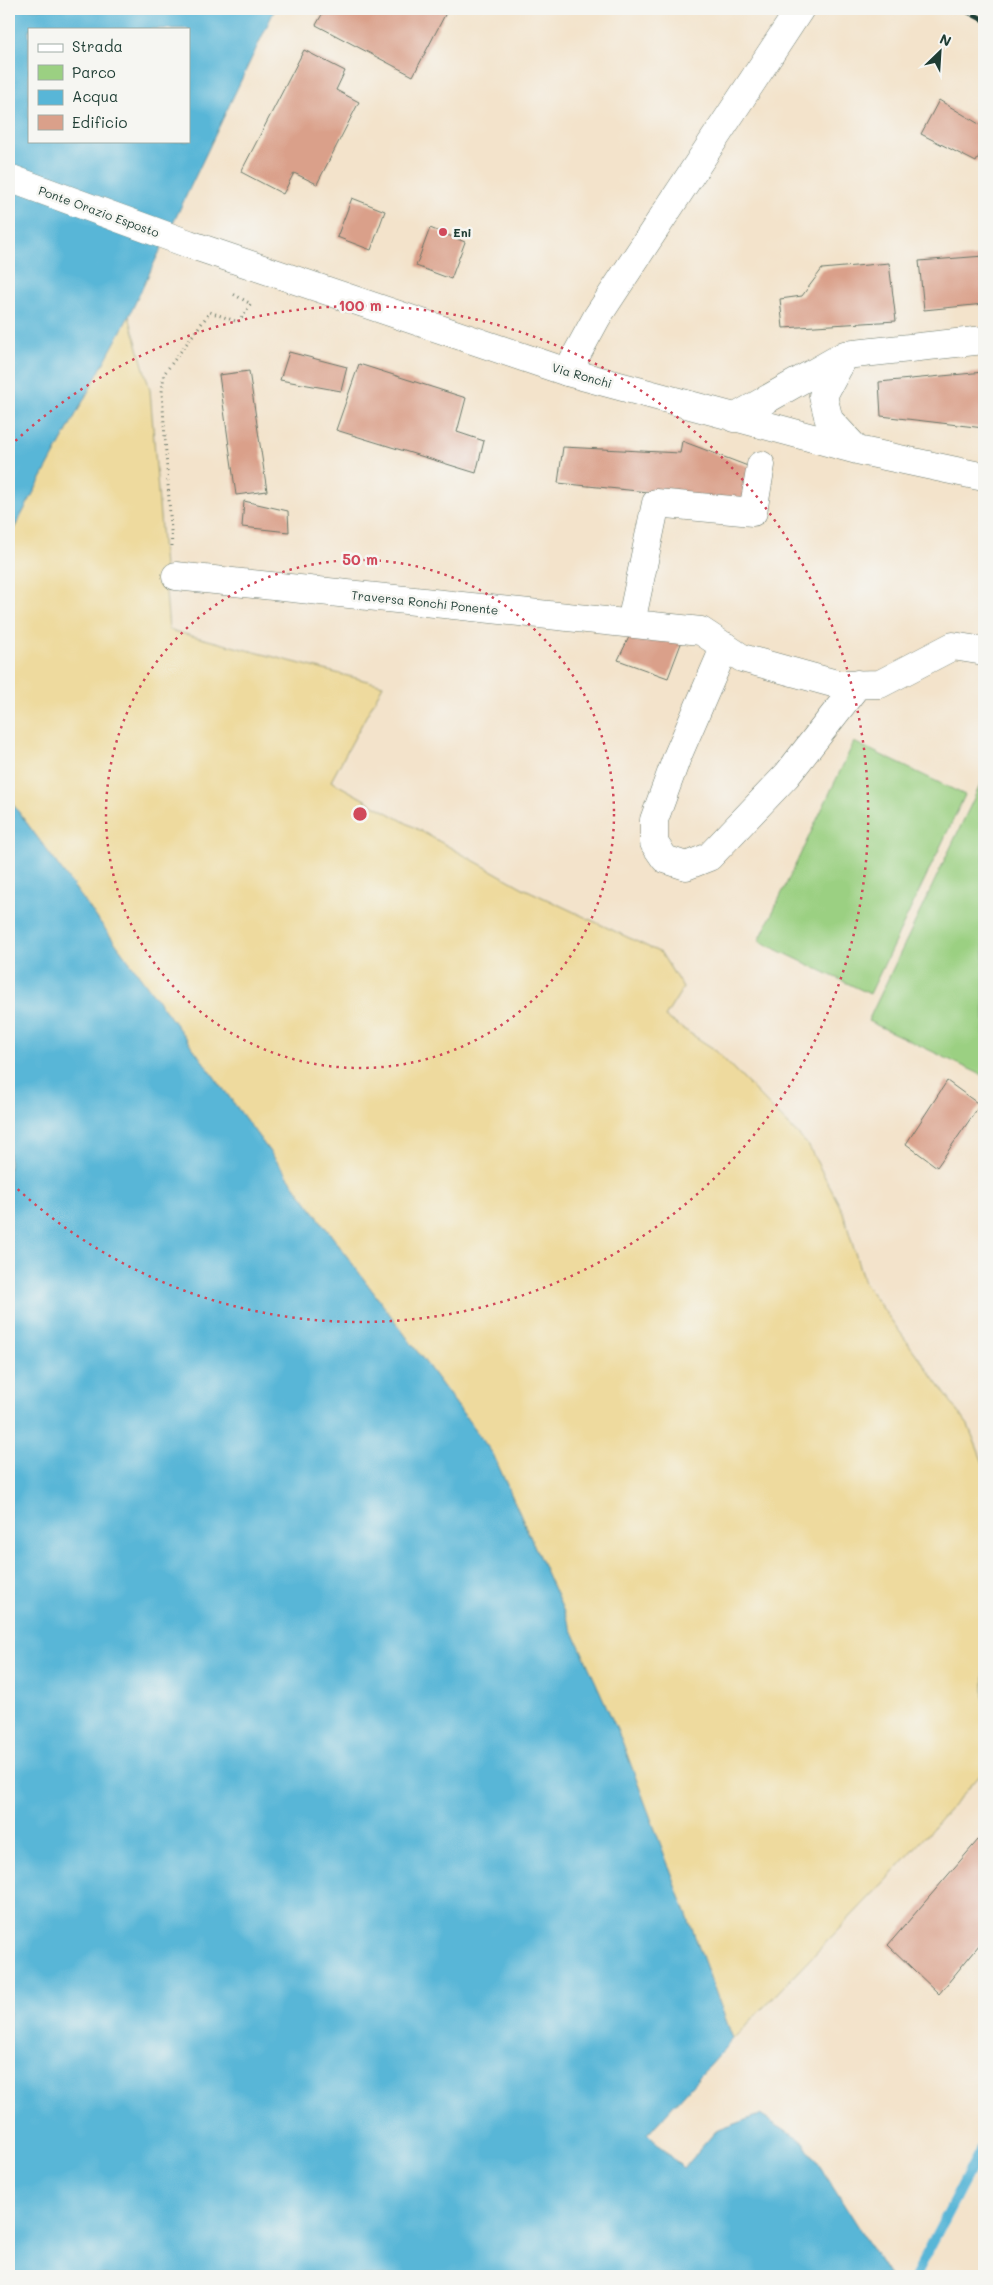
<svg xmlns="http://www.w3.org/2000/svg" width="993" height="2285" viewBox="0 0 993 2285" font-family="Mali,sans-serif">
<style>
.green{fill:#9bd082;stroke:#5d865b}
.sand{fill:#eeda9e;stroke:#868c69}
.water{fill:#58b6d7;stroke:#3c7a86;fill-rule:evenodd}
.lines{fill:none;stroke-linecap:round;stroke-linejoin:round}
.stream{stroke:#58b6d7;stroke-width:10}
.building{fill:#daa08a}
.minor-casing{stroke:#697769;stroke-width:29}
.major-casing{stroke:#697769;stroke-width:29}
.path{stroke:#697769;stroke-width:3;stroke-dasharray:1 4;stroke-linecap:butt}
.minor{stroke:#fff;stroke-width:28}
.major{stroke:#fff;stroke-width:28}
.rail-casing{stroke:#1f3d34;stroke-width:5.5}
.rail{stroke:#f6f6f2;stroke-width:4;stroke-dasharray:11;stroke-linecap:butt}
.ring{fill:none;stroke:#d1495b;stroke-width:2.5;stroke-dasharray:2.5 5}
.poi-dot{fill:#d1495b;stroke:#f6f6f2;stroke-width:2}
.labels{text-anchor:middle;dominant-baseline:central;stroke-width:5;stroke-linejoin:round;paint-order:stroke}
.street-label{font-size:12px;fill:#1f3d34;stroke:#f6f6f2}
.poi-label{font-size:12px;font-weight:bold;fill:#1f3d34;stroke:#f6f6f2;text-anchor:start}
.centre{fill:#d1495b;stroke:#f6f6f2;stroke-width:2.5}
.ring-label{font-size:15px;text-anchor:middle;font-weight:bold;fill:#d1495b;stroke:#f6f6f2;stroke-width:5;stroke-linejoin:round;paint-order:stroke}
</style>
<rect width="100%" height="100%" fill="#f6f6f2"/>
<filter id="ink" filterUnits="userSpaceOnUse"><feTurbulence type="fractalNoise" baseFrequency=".02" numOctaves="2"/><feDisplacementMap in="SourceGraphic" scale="10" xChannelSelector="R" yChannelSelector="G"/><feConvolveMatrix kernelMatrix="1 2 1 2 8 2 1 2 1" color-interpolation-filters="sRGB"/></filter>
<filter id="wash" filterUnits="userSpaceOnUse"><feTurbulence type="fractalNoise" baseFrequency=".0096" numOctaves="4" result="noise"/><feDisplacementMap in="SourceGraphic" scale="20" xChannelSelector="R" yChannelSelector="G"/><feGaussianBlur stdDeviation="1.12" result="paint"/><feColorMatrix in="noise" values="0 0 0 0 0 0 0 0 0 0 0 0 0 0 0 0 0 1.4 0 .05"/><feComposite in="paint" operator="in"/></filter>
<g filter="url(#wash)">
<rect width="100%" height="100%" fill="#f3e3cb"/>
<!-- green -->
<path class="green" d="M 854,742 L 965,795 L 870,994 L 759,941 Z
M 984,777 L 984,1076 L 868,1021 Z"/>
<!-- sand -->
<path class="sand" d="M 129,316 L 150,390 L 169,630 L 383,685 L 331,781 L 523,888 L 661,953 L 683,988 L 665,1017 L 714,1049 L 808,1145 L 843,1212 L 864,1283 L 968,1425 L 984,1465 L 984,1771 L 888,1878 L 733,2039 L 622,1741 L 493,1454 L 9,799 L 9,538 Z"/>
<!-- water -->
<path class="water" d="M 9,9 L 275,9 L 129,316 L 9,538 ZM 29,29 L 189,29 L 189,141 L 29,141 Z
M 9,799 L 493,1454 L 622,1741 L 733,2039 L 648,2134 L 683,2168 L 716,2131 L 760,2115 L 805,2143 L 889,2276 L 9,2276 Z"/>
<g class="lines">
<!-- stream -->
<path class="stream" d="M 915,2276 L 984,2143"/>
</g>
<g id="blocks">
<!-- building -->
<path class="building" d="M 325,9 L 448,9 L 413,76 L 316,25 Z
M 304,50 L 345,71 L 336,90 L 359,102 L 317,184 L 294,173 L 283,194 L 241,172 Z
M 939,100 L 984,127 L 984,146 L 976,162 L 921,134 Z
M 352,198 L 385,211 L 371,250 L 337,237 Z
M 430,228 L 465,242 L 451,279 L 416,266 Z
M 984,256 L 984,304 L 924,310 L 919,261 Z
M 889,263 L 896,321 L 783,328 L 780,299 L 802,296 L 822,269 Z
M 289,352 L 347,367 L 341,391 L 280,380 Z
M 359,364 L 466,398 L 457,432 L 484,441 L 476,473 L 336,430 Z
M 249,371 L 267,491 L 236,495 L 219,375 Z
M 984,372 L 984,428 L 881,416 L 879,382 Z
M 682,441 L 753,468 L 748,502 L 558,483 L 563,447 L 680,453 Z
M 244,501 L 288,511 L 289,532 L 242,527 Z
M 630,635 L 682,641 L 668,678 L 618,660 Z
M 947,1081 L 980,1105 L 937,1167 L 906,1144 Z
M 984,1833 L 984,1939 L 939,1994 L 888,1945 Z"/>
</g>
</g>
<g filter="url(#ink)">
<use href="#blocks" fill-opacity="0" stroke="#697769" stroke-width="1"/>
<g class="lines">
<defs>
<path id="minor" d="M 567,372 L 597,317 L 800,9
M 176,576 L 701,631 L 742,658 L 840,685 L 880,684 L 953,646 L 984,651
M 631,623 L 656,503 L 753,512 L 761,465
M 725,646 L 677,757 L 654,820 L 654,843 L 665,859 L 686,866 L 709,857 L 787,775 L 858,684"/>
<path id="major" d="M 9,178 L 189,244 L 567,372 L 857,450 L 984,477
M 845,355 L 823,396 L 829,420 L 857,450
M 734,418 L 845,355 L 984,340"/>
</defs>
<!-- minor casing -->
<use href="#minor" class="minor-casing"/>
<!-- major casing -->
<use href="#major" class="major-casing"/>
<!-- path -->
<path class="path" d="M 172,546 L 162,392 L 164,374 L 210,312 L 238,322 L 251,304 L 233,294"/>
<!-- minor -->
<use href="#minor" class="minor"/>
<!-- major -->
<use href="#major" class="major"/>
<defs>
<path id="rail" d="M 963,9 L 984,20"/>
</defs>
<!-- rail casing -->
<use href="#rail" class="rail-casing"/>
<!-- rail -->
<use href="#rail" class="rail"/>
</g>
</g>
<!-- distance rings -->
<g class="ring">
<circle cx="360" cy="814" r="254"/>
<path d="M10 446A508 508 0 1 1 10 1182"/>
</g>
<!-- markers -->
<circle class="poi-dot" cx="443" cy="232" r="5"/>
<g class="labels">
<!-- street labels -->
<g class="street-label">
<text transform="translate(99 211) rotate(20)">Ponte Orazio Esposto</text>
<text transform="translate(582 375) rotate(16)">Via Ronchi</text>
<text transform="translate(425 602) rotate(6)">Traversa Ronchi Ponente</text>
</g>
<!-- poi labels -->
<g class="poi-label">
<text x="453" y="232">Eni</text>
</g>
</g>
<circle cx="360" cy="814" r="8" class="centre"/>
<g class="ring-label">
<text x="360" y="311">100 m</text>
<text x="360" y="565">50 m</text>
</g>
<!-- margin -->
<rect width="993" height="2285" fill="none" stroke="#f6f6f2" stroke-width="30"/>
<!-- legend -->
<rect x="28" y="28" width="162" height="115" fill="#f6f6f2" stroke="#a0aca6"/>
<rect x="38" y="44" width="25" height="8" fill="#ffffff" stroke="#a0aca6"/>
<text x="72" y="52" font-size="15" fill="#1f3d34">Strada</text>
<rect x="38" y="65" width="25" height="15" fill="#9bd082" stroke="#a0aca6"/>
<text x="72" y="78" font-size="15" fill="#1f3d34">Parco</text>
<rect x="38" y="90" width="25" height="15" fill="#58b6d7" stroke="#a0aca6"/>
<text x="72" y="102" font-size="15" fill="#1f3d34">Acqua</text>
<rect x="38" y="115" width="25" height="15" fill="#daa08a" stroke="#a0aca6"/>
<text x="72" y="128" font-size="15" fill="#1f3d34">Edificio</text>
<!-- north arrow -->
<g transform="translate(940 52) rotate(25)" stroke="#f6f6f2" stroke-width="4" paint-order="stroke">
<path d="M0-4L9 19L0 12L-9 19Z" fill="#1f3d34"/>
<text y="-8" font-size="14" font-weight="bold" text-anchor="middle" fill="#1f3d34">N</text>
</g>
</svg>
